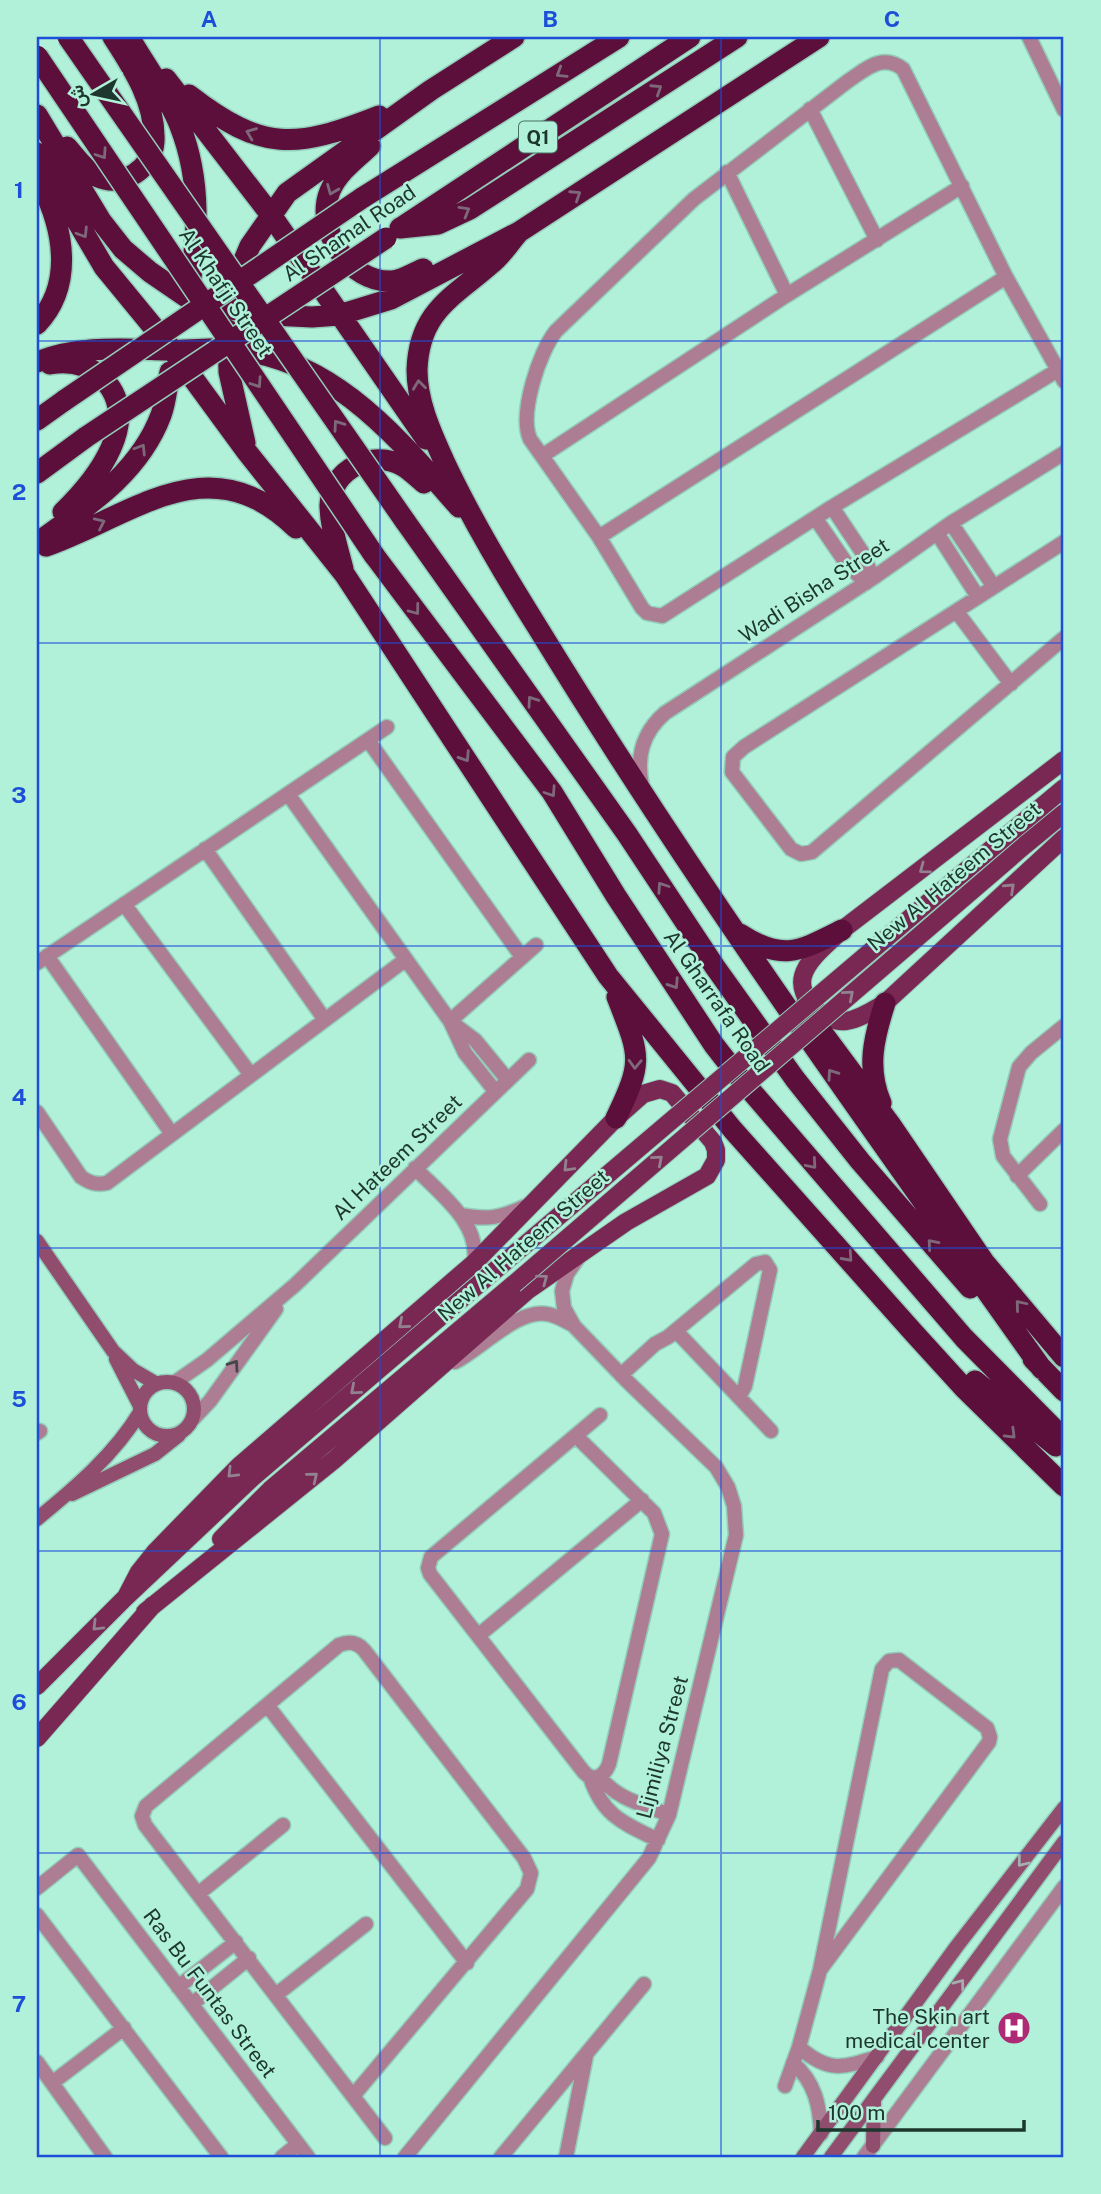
<svg xmlns="http://www.w3.org/2000/svg" width="1101" height="2194" viewBox="0 0 1101 2194" font-family="'Public Sans',Vazirmatn,sans-serif">
<style>
.lines{fill:none;stroke-linecap:round;stroke-linejoin:round}
.street-casing{stroke:#93ccb8;stroke-width:17}
.secondary-casing{stroke:#93ccb8;stroke-width:17}
.primary-casing{stroke:#93ccb8;stroke-width:20}
.highway-casing{stroke:#93ccb8;stroke-width:24}
.street{stroke:#ad7d93;stroke-width:14}
.secondary{stroke:#904d6e;stroke-width:14}
.primary{stroke:#792753;stroke-width:18}
.highway{stroke:#5c0f3b;stroke-width:21}
.primary-bridge-casing{stroke:#93ccb8;stroke-width:20;stroke-linecap:butt}
.highway-bridge-casing{stroke:#93ccb8;stroke-width:24;stroke-linecap:butt}
.primary-bridge{stroke:#792753;stroke-width:18}
.highway-bridge{stroke:#5c0f3b;stroke-width:21}
.oneway{stroke:#7e697b}
.oneway2{stroke:#928290}
.oneway3{stroke:#414847}
.oneway4{stroke:#a4afaf}
.grid{fill:none;stroke:#1d4ed8;stroke-width:2;stroke-opacity:0.55}
.labels{text-anchor:middle;dominant-baseline:central;stroke-width:5;stroke-linejoin:round;paint-order:stroke}
.shield{fill:#b1f1da;stroke:#496f62;stroke-width:2}
.shield-label{font-size:19px;font-weight:bold;fill:#1d372e}
.street-label{font-size:21px;fill:#1d372e;stroke:#b1f1da}
.poi-label{font-size:21px;fill:#1d372e;stroke:#b1f1da;text-anchor:end}
.neatline{fill:none;stroke:#1d4ed8;stroke-width:2.5}
.grid-label{font-size:23px;text-anchor:middle;font-weight:bold;fill:#1d4ed8}
</style>
<rect width="100%" height="100%" fill="#b1f1da"/>
<g class="lines">
<defs>
<path id="street" d="M 1029,37 L 1064,110
M 810,109 L 877,240
M 727,172 L 787,295
M 1058,370 L 832,507 L 662,616 L 647,613 L 642,608 L 599,537 L 530,439 C 519,414 539,352 556,331 L 694,199 L 848,81 C 866,69 882,53 903,69 L 1006,277 L 1064,381
M 542,456 L 787,295 L 962,186
M 832,507 L 862,552 L 873,578
M 816,519 L 846,563 L 866,583
M 951,523 L 994,587
M 937,533 L 978,597
M 599,537 L 1006,277
M 1064,542 L 744,747 L 733,757 L 732,772 L 791,849 L 801,854 L 812,852 L 1064,638
M 957,612 L 1011,684
M 368,740 L 522,957
M 642,786 C 636,757 642,733 665,713 L 873,578 L 951,523 L 1064,453
M 288,794 L 450,1021 L 465,1053 L 495,1091
M 205,849 L 325,1020
M 124,904 L 251,1075
M 47,956 L 172,1134
M 37,963 L 387,727
M 450,1021 L 536,945
M 451,1022 L 475,1040 L 507,1079
M 37,1112 L 81,1177 C 90,1183 96,1185 107,1183 L 405,960
M 415,1168 C 440,1194 481,1223 474,1263
M 1017,1176 L 1064,1130
M 1040,1204 L 1003,1156 L 1000,1139 L 1019,1067 L 1031,1053 L 1064,1026
M 460,1215 C 489,1220 500,1218 526,1206
M 676,1331 L 771,1431
M 455,1362 C 482,1348 517,1309 547,1314 C 556,1315 565,1321 573,1325
M 621,1375 L 655,1344 L 668,1337 L 756,1264 L 765,1262 L 770,1270 L 745,1386 L 739,1397
M 174,1383 L 207,1360 L 295,1285 L 529,1060
M 193,1419 L 210,1401 L 276,1309
M 37,1433 L 40,1431
M 576,1436 L 654,1513 L 662,1534 L 609,1764 C 604,1777 593,1783 583,1771 L 430,1574 L 428,1568 L 431,1557 L 600,1415
M 479,1635 L 642,1500
M 267,1705 L 467,1963
M 590,1777 C 603,1816 623,1823 658,1840
M 600,1777 C 616,1799 645,1805 669,1815
M 37,1888 L 78,1855 L 308,2157
M 198,1894 L 283,1825
M 37,1915 L 221,2157
M 178,1987 L 236,1942
M 277,1994 L 366,1924
M 192,2004 L 249,1958
M 799,2047 C 828,2073 843,2068 877,2057
M 37,2062 L 105,2157
M 793,2063 C 815,2082 820,2106 821,2134
M 52,2083 L 124,2028
M 785,2086 L 799,2047 L 820,1970 L 882,1669 L 889,1661 L 899,1660 L 987,1728 L 990,1737 L 989,1742 L 820,1970
M 353,2096 L 527,1889 L 531,1873 L 524,1858 L 364,1650 C 357,1642 349,1641 339,1645 L 146,1806 L 142,1816 L 145,1825 L 385,2138
M 282,2157 L 298,2144
M 405,2157 L 649,1858 L 669,1815 L 736,1535 L 734,1506 L 728,1487 L 716,1467 L 627,1381 L 574,1326 L 564,1308 L 562,1291 L 567,1274 L 578,1258
M 501,2157 L 644,1984
M 566,2157 L 586,2056
M 864,2157 L 1064,1887"/>
<path id="secondary" d="M 37,1241 L 113,1351 L 133,1370 L 157,1384
M 116,1359 L 140,1406
M140 1409a27 27 0 1 1 54 0a27 27 0 1 1-54 0Z
M 72,1494 L 155,1454 L 179,1435
M 37,1519 C 75,1488 115,1454 140,1412
M 873,2146 L 874,2100
M 803,2157 L 957,1946 L 1064,1808
M 831,2157 L 1064,1842"/>
<path id="primary" d="M 1064,760 L 842,930 C 829,943 808,958 803,976 C 797,998 824,1024 846,1021 C 860,1019 873,1010 885,1003 L 1064,838
M 1010,833 L 1064,788
M 1025,845 L 1064,813
M 221,1539 L 270,1490 L 514,1284
M 126,1597 L 139,1572 L 155,1552 L 239,1466 L 474,1263 L 616,1118 L 643,1094 L 660,1089 L 672,1093 L 713,1142 L 716,1150 L 716,1160 L 707,1176 L 626,1222 L 528,1290 L 334,1460 L 145,1612
M 37,1686 L 126,1597 L 252,1478 L 500,1266
M 37,1738 L 153,1605"/>
<path id="highway" d="M 129,37 C 144,63 170,99 180,126 C 202,182 198,238 188,296
M 166,79 L 271,215 L 426,439
M 189,95 C 263,152 295,149 379,116
M 37,115 L 101,221 L 123,249 L 150,272 L 188,298 L 230,309 L 272,315 L 312,317 L 339,315 L 391,299 L 519,232 L 819,37
M 370,146 C 355,160 338,172 330,191 C 314,229 350,284 392,281 C 403,280 413,273 423,269
M 67,147 C 76,157 85,171 98,177 C 123,188 152,169 154,142 C 156,103 133,68 113,37
M 37,153 L 104,267 L 173,351 L 247,452 L 345,575 L 608,976 L 733,1130 L 913,1332 L 964,1388 L 1064,1486
M 362,198 L 619,37
M 402,227 L 690,37
M 400,228 L 438,224 L 470,209 L 737,37
M 519,232 C 510,242 503,254 492,263 C 454,297 419,310 417,370 C 417,402 431,432 444,461 C 471,519 504,574 538,628 C 694,883 869,1125 1042,1369
M 233,295 L 238,274 L 250,246 L 287,193 L 431,90 L 514,37
M 37,324 C 74,285 64,229 41,184
M 228,330 L 229,372 L 245,443
M 37,362 C 80,345 122,349 168,350 C 188,351 208,348 227,349 C 330,355 396,436 459,507
M 50,364 C 68,361 86,363 101,377 C 146,418 95,481 63,512
M 37,420 L 65,400
M 37,473 L 86,437
M 405,521 L 627,834 L 715,967 L 795,1079 L 860,1161 L 970,1288
M 37,543 C 85,508 139,474 161,415 C 166,402 167,385 170,372
M 46,546 C 134,515 209,443 296,528
M 374,555 L 552,792 L 616,896 L 714,1045 L 739,1077 L 964,1338 L 1064,1439
M 343,569 C 338,548 330,526 330,505 C 331,469 373,449 403,466 C 410,470 417,477 424,483
M 740,934 C 783,962 800,951 842,930
M 804,1008 L 890,1124 L 984,1262 L 1064,1357
M 881,1103 C 866,1068 874,1037 885,1003
M 616,1118 C 644,1060 640,1056 617,997
M 1033,1359 L 1064,1391
M 975,1381 L 1056,1446"/>
</defs>
<!-- street casing -->
<use href="#street" class="street-casing"/>
<!-- secondary casing -->
<use href="#secondary" class="secondary-casing"/>
<!-- primary casing -->
<use href="#primary" class="primary-casing"/>
<!-- highway casing -->
<use href="#highway" class="highway-casing"/>
<!-- street -->
<use href="#street" class="street"/>
<!-- secondary -->
<use href="#secondary" class="secondary"/>
<!-- primary -->
<use href="#primary" class="primary"/>
<!-- highway -->
<use href="#highway" class="highway"/>
<defs>
<path id="primary-bridge" d="M 500,1266 L 1010,833
M 514,1284 L 1025,845"/>
<path id="highway-bridge" d="M 68,37 L 405,521
M 37,56 L 374,555
M 65,400 L 362,198
M 86,437 L 386,238"/>
</defs>
<!-- primary-bridge casing -->
<use href="#primary-bridge" class="primary-bridge-casing"/>
<!-- highway-bridge casing -->
<use href="#highway-bridge" class="highway-bridge-casing"/>
<!-- primary-bridge -->
<use href="#primary-bridge" class="primary-bridge"/>
<!-- highway-bridge -->
<use href="#highway-bridge" class="highway-bridge"/>
</g>
<!-- one-way arrows -->
<defs><path id="oneway-chevron" d="M-2-3.5L2.5 0L-2 3.5" fill="none" stroke-width="1.6" stroke-linecap="round" stroke-linejoin="round" transform="scale(1.75)"/></defs>
<g class="oneway">
<use href="#oneway-chevron" transform="translate(561 73) rotate(148)"/>
<use href="#oneway-chevron" transform="translate(657 89) rotate(-33)"/>
<use href="#oneway-chevron" transform="translate(251 133) rotate(-158)"/>
<use href="#oneway-chevron" transform="translate(102 154) rotate(56)"/>
<use href="#oneway-chevron" transform="translate(332 190) rotate(112)"/>
<use href="#oneway-chevron" transform="translate(576 195) rotate(-33)"/>
<use href="#oneway-chevron" transform="translate(465 211) rotate(-30)"/>
<use href="#oneway-chevron" transform="translate(83 233) rotate(58)"/>
<use href="#oneway-chevron" transform="translate(257 383) rotate(56)"/>
<use href="#oneway-chevron" transform="translate(419 385) rotate(-97)"/>
<use href="#oneway-chevron" transform="translate(338 425) rotate(-125)"/>
<use href="#oneway-chevron" transform="translate(141 449) rotate(-58)"/>
<use href="#oneway-chevron" transform="translate(100 523) rotate(-25)"/>
<use href="#oneway-chevron" transform="translate(415 610) rotate(53)"/>
<use href="#oneway-chevron" transform="translate(532 701) rotate(-125)"/>
<use href="#oneway-chevron" transform="translate(465 757) rotate(57)"/>
<use href="#oneway-chevron" transform="translate(551 792) rotate(56)"/>
<use href="#oneway-chevron" transform="translate(662 887) rotate(-124)"/>
<use href="#oneway-chevron" transform="translate(674 984) rotate(57)"/>
<use href="#oneway-chevron" transform="translate(635 1064) rotate(92)"/>
<use href="#oneway-chevron" transform="translate(832 1074) rotate(-125)"/>
<use href="#oneway-chevron" transform="translate(812 1164) rotate(49)"/>
<use href="#oneway-chevron" transform="translate(932 1244) rotate(-131)"/>
<use href="#oneway-chevron" transform="translate(848 1257) rotate(48)"/>
<use href="#oneway-chevron" transform="translate(1020 1305) rotate(-130)"/>
<use href="#oneway-chevron" transform="translate(1011 1434) rotate(45)"/>
</g>
<g class="oneway2">
<use href="#oneway-chevron" transform="translate(924 869) rotate(143)"/>
<use href="#oneway-chevron" transform="translate(1010 888) rotate(-43)"/>
<use href="#oneway-chevron" transform="translate(849 995) rotate(-41)"/>
<use href="#oneway-chevron" transform="translate(658 1160) rotate(-41)"/>
<use href="#oneway-chevron" transform="translate(568 1167) rotate(134)"/>
<use href="#oneway-chevron" transform="translate(543 1279) rotate(-37)"/>
<use href="#oneway-chevron" transform="translate(403 1324) rotate(139)"/>
<use href="#oneway-chevron" transform="translate(355 1390) rotate(139)"/>
<use href="#oneway-chevron" transform="translate(232 1473) rotate(135)"/>
<use href="#oneway-chevron" transform="translate(313 1477) rotate(-39)"/>
<use href="#oneway-chevron" transform="translate(97 1626) rotate(135)"/>
</g>
<use class="oneway3" href="#oneway-chevron" transform="translate(234 1365) rotate(-55)"/>
<g class="oneway4">
<use href="#oneway-chevron" transform="translate(1022 1862) rotate(128)"/>
<use href="#oneway-chevron" transform="translate(960 1984) rotate(-53)"/>
</g>
<!-- grid -->
<path class="grid" d="M 380,37 L 380,2157M 721,37 L 721,2157M 37,341 L 1064,341M 37,643 L 1064,643M 37,946 L 1064,946M 37,1248 L 1064,1248M 37,1551 L 1064,1551M 37,1853 L 1064,1853"/>
<!-- icons -->
<defs>
<symbol id="hospital-disc" viewBox="-11 -11 22 22"><circle r="9.5" fill="#ad2a75" stroke="#b1f1da"/><path d="M-5-5h3v3.5h4V-5h3V5h-3V1.5h-4V5h-3Z" fill="#fff"/></symbol>
</defs>
<g fill-rule="evenodd">
<use href="#hospital-disc" x="995" y="2009" width="38" height="38"/>
</g>
<g class="labels">
<!-- shield labels -->
<rect class="shield" x="519" y="121.5" width="38" height="31" rx="5"/>
<g class="shield-label">
<text x="538" y="137">Q1</text>
</g>
<!-- street labels -->
<g class="street-label">
<text transform="translate(349 233) rotate(-34)">Al Shamal Road</text>
<text transform="translate(226 292) rotate(56)">Al Khafji Street</text>
<text transform="translate(814 590) rotate(-33)">Wadi Bisha Street</text>
<text transform="translate(954 876) rotate(-40)">New Al Hateem Street</text>
<text transform="translate(717 1001) rotate(55)">Al Gharrafa Road</text>
<text transform="translate(397 1157) rotate(-44)">Al Hateem Street</text>
<text transform="translate(523 1245) rotate(-41)">New Al Hateem Street</text>
<text transform="translate(662 1747) rotate(-75)">Lijmiliya Street</text>
<text transform="translate(210 1993) rotate(53)">Ras Bu Funtas Street</text>
</g>
<!-- poi labels -->
<g class="poi-label">
<text x="990" y="2016">The Skin art<tspan x="990" dy="24">medical center</tspan></text>
</g>
</g>
<!-- border -->
<rect width="1101" height="2194" fill="none" stroke="#b1f1da" stroke-width="77"/>
<!-- north arrow -->
<g transform="translate(94 94) rotate(261)" stroke="#b1f1da" stroke-width="5" paint-order="stroke">
<path d="M0-5L12 26L0 18L-12 26Z" fill="#1d372e"/>
<text y="-10" font-size="19" font-weight="bold" text-anchor="middle" fill="#1d372e">ش</text>
</g>
<!-- scale -->
<path d="M818 2120v10h206v-10" fill="none" stroke="#1d372e" stroke-width="3.5"/>
<text x="828" y="2120" font-size="21" fill="#1d372e" stroke="#b1f1da" stroke-width="5" paint-order="stroke">100 m</text>
<rect x="38" y="38" width="1024" height="2118" class="neatline"/>
<g class="grid-label">
<text x="209" y="27">A</text>
<text x="550" y="27">B</text>
<text x="892" y="27">C</text>
<text x="19" y="198">1</text>
<text x="19" y="500">2</text>
<text x="19" y="803">3</text>
<text x="19" y="1105">4</text>
<text x="19" y="1407">5</text>
<text x="19" y="1710">6</text>
<text x="19" y="2012">7</text>
</g>
</svg>
